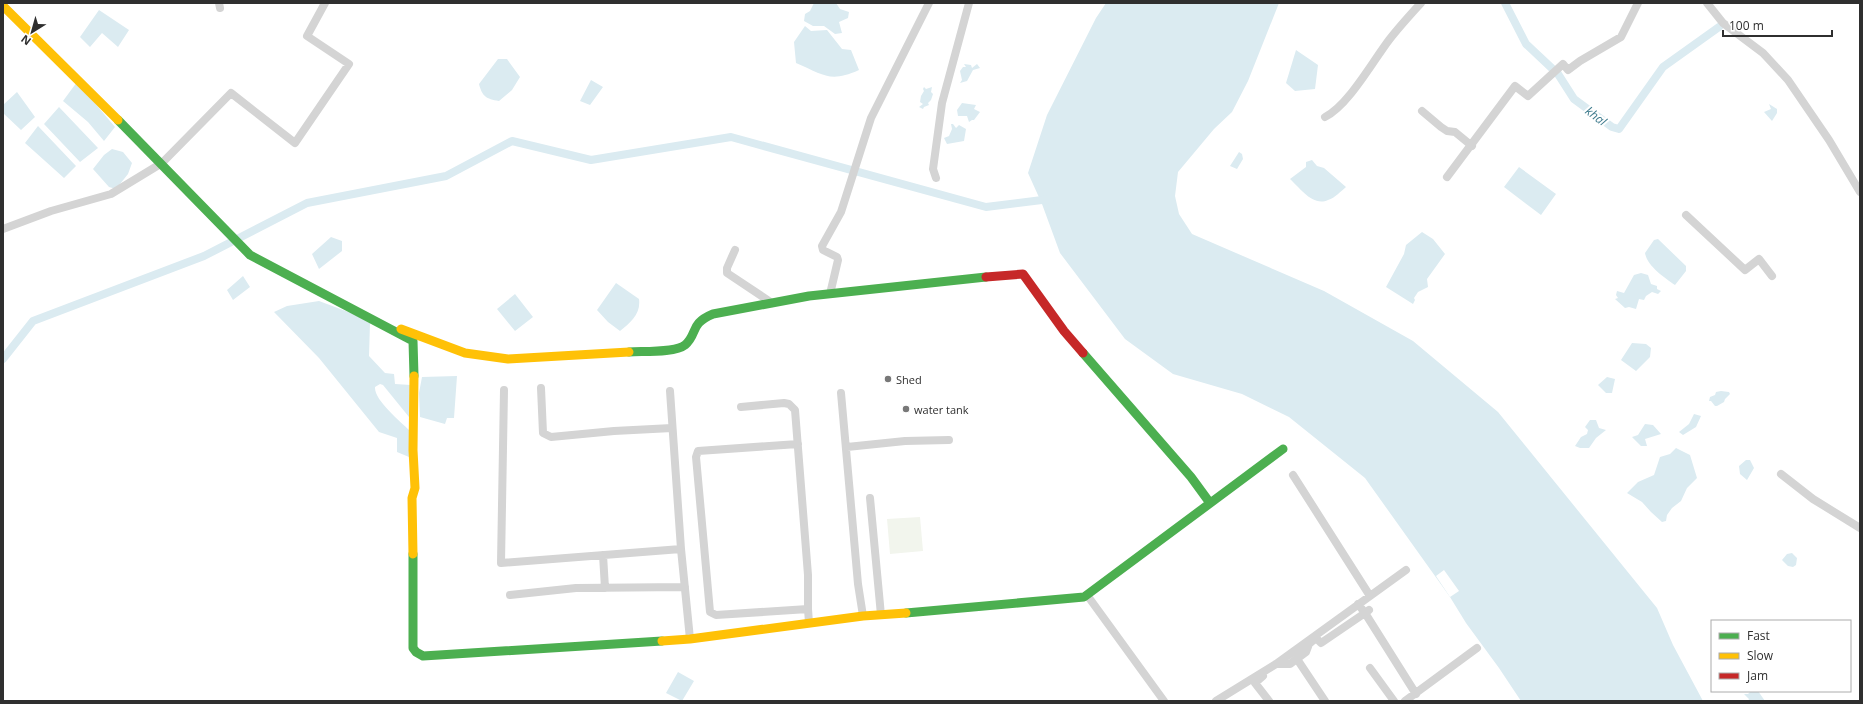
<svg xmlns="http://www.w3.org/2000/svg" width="1863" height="704" viewBox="0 0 1863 704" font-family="'Open Sans',sans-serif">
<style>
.green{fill:#f2f5ed}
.water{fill:#dbebf1}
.pier{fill:#fff}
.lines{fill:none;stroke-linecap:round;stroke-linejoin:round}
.canal{stroke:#dbebf1;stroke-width:8}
.street{stroke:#d4d4d4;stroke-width:8}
.fast{stroke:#4caf50;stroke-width:9}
.slow{stroke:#ffc107;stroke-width:9}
.jam{stroke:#c62828;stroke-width:9}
.poi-dot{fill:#787878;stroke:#fff;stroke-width:1.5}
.labels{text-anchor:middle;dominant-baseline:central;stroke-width:4;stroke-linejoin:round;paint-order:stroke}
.poi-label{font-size:11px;fill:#2f2f2f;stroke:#fff;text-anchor:start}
.water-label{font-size:12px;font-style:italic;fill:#407c8e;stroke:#fff}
</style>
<rect width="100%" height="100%" fill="#fff"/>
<!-- green -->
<path class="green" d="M 920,517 L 923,551 L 890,554 L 887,519 Z"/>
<!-- water -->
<path class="water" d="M 814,3 L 836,3 L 840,9 L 849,12 L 848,18 L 839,22 L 842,33 L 835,34 L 824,26 L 813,26 L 804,21 L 805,14 L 810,11 Z
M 1106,3 L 1279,3 L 1248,81 L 1232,112 L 1214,129 L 1178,172 L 1175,196 L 1179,214 L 1192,234 L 1324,291 L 1413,341 L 1498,412 L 1657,608 L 1673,645 L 1703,701 L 1521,701 L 1499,668 L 1466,623 L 1450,597 L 1365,478 L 1289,417 L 1242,394 L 1173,374 L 1125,339 L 1060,253 L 1042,204 L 1028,173 L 1047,115 L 1096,18 Z
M 99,10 L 129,30 L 118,47 L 102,33 L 90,47 L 80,37 Z
M 805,26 L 811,31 L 827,30 L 842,49 L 851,50 L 859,70 C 830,83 824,75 796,63 L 794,42 Z
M 1296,50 L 1318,65 L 1315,89 L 1295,91 L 1286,83 Z
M 498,59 L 507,59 L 520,77 L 512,90 L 499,101 C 486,99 482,96 479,84 Z
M 964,64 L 971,65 L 972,68 L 977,64 L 980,68 L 973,70 L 967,81 L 960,83 L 962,80 L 960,71 L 963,67 L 966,67 Z
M 591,80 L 603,87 L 590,105 L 580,101 Z
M 77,82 L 115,127 L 104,141 L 88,122 L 63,101 Z
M 924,87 L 926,89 L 932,87 L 931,92 L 933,94 L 931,100 L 928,103 L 929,105 L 924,107 L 923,109 L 919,107 L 923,104 L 920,102 L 921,96 L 924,91 L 923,89 Z
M 17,92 L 35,117 L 21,130 L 3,113 L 3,105 Z
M 962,103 L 976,105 L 974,109 L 980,112 L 974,120 L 972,120 L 969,122 L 967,116 L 958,116 L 957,110 Z
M 1769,104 L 1777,109 L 1777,113 L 1772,121 L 1764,112 L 1771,109 Z
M 59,107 L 98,148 L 80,162 L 44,124 Z
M 951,124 L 953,124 L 956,128 L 959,125 L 966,129 L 964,141 L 947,144 L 944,138 L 949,136 L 952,129 Z
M 38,126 L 76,166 L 64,178 L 25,143 Z
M 112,149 L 123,152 L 132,163 L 128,174 L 116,189 L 109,187 L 93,169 L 104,155 Z
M 1239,152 L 1242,154 L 1243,159 L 1237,169 L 1230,166 Z
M 1312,160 L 1317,166 L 1324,168 L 1346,187 C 1341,191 1335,198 1328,200 C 1313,207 1300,188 1290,179 L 1306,167 L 1306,162 Z
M 1519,167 L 1556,194 L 1541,215 L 1504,187 Z
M 1422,232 L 1433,239 L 1445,254 L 1427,279 L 1428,287 L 1418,292 L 1414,298 L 1415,300 L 1413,304 L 1386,287 L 1404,254 L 1406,245 Z
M 331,237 L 342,241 L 342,251 L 319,269 L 312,254 Z
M 1658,239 L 1686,266 L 1686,271 L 1675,285 C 1665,278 1647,266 1645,253 L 1654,240 Z
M 1641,273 L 1648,275 L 1651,284 L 1657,286 L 1657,289 L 1661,291 L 1658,294 L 1652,292 L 1646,296 L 1644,300 L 1639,299 L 1636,309 L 1629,307 L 1625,308 L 1615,299 L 1618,298 L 1616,295 L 1617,291 L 1624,293 L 1634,275 Z
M 243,276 L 250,287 L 233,300 L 227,290 Z
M 616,283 L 639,299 C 641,314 631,322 620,331 L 608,322 L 597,310 Z
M 515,294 L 533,317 L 515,331 L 497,309 Z
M 319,301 L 351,313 L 370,323 L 369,356 L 385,373 L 394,374 L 395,384 L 411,385 L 409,417 L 383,385 L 380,384 L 375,387 C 374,400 400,421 410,431 L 409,457 L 397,452 L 397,438 L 379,432 L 319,358 L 274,312 L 287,306 Z
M 1632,343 L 1646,344 L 1651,348 L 1650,357 L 1636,371 L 1621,360 Z
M 457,376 L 454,418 L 447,418 L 445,424 L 420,417 L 419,393 L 422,377 Z
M 1607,377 L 1615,379 L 1612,393 L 1606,393 L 1598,385 Z
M 1721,391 L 1729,392 L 1730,394 L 1725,399 L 1724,402 L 1717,406 L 1715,406 L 1711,401 L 1709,401 L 1710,397 L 1715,395 L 1716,392 Z
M 1694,414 L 1701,416 L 1696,427 L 1683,435 L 1679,432 L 1689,424 Z
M 1590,420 L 1596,420 L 1599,428 L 1606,430 L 1596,438 L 1589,448 L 1580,448 L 1575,446 L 1581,437 L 1587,434 L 1588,430 L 1585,427 Z
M 1645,424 L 1653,425 L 1661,434 L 1645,439 L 1647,446 L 1641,446 L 1632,437 L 1638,435 Z
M 1676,448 L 1690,455 L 1697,478 L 1687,488 L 1681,501 L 1672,508 L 1667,515 L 1666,521 L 1662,522 L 1651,512 L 1642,502 L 1627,493 L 1638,482 L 1654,475 L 1660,457 L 1670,454 Z
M 1746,460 L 1750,460 L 1754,468 L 1747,480 L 1740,474 L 1739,466 Z
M 1792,553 L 1797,558 L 1796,565 L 1793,567 L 1788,566 L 1782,560 L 1787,554 Z
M 678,672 L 694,681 L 682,701 L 666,693 Z
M 1751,691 L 1758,691 L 1765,701 L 1748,701 L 1749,699 L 1744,694 L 1748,694 Z"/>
<!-- pier -->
<path class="pier" d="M 1444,570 L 1459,591 L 1450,597 L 1436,576 Z"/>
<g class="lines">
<!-- canal -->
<path class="canal" d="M 1505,3 L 1526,44 L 1558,74 L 1574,99 L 1612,127 L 1619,129 L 1663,67 L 1719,27
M 3,359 L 33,321 L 204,256 L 307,203 L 446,176 L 512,141 L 591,160 L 731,137 L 986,207 L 1050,199"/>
<!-- street -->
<path class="street" d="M 219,3 L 220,8
M 1707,3 L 1723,23 L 1763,53 L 1788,80 L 1829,140 L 1860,192
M 1422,111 L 1441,127 L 1447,131 L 1455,132 L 1472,146
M 1325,117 C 1348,106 1373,61 1389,40 C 1399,27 1410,15 1421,3
M 1447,177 L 1515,86 L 1528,96 L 1563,64 L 1568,70 L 1580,61 L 1621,37 L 1638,3
M 936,178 L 933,169 L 942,103 L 969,3
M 1686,215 L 1745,270 L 1759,259 L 1772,276
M 3,229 L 51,211 L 111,194 L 162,163 L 231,93 L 295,143 L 349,64 L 307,36 L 325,3
M 735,250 L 727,268 L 727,273 L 772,303
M 830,294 L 838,260 L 837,257 L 823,250 L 822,246 L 841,212 L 871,118 L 929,3
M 541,388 L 543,433 L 551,437 L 614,431 L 672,428
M 504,390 L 501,563 L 681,549
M 670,391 L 681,549 L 690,639
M 841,393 L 858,584 L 863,616
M 741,407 L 784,403 L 789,404 L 795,410 L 808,575 L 808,609
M 798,444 L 698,451 L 696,457 L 710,612 L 716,615 L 808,609 L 809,623
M 847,447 L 905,441 L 949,440
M 1781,474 L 1813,499 L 1860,528
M 1293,475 L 1370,596
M 870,498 L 881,615
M 603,555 L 605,588
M 510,595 L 576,588 L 685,587
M 1087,595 L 1164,701
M 1369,610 L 1365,613 L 1416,694
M 1297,659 L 1325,701
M 1276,664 L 1290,664 L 1306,652 L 1309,644 L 1316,638 L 1321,643 L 1365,613 L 1358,604
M 1370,668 L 1394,701
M 1263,676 L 1255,683 L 1269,701
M 1216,701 L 1276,664 L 1406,570
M 1405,701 L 1477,648"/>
<!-- fast -->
<path class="fast" d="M 118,120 L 250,255 L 413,341 L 414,376
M 629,352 C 643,351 675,353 685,345 C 698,334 689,324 713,314 L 809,296 L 986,277
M 1083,353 L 1191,477 L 1210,503
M 413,554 L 413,648 L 416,652 L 423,656 L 662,641
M 906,613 L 1084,597 L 1283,449"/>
<!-- slow -->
<path class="slow" d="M 3,6 L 118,120
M 401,329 L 465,353 L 508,359 L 629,352
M 413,554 L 412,498 L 415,488 L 413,450 L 414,376
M 662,641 L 690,639 L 863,616 L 906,613"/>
<!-- jam -->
<path class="jam" d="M 986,277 L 1023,274 L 1064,331 L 1083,353"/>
</g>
<!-- markers -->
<g class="poi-dot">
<circle cx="888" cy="379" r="4"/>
<circle cx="906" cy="409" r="4"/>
</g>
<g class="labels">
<!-- poi labels -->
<g class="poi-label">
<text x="896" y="379">Shed</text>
<text x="914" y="409">water tank</text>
</g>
<!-- water labels -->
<g class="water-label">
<text transform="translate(1596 116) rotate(37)">khal</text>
</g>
</g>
<!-- border -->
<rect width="1863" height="704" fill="none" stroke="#2f2f2f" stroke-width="8"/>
<!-- legend -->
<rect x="1711" y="620" width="140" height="72" fill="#ffffff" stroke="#acacac"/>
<rect x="1719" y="633" width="20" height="6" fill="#4caf50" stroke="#acacac"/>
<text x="1747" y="640" font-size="12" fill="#2f2f2f">Fast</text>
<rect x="1719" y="653" width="20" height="6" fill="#ffc107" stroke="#acacac"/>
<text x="1747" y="660" font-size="12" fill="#2f2f2f">Slow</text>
<rect x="1719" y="673" width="20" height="6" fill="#c62828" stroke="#acacac"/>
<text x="1747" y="680" font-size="12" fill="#2f2f2f">Jam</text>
<!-- north arrow -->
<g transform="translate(32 32) rotate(217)" stroke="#ffffff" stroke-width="3" paint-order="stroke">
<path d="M0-3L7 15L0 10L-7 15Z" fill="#2f2f2f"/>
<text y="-6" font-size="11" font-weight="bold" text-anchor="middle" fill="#2f2f2f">N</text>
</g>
<!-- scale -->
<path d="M1723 30v6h109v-6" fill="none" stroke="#2f2f2f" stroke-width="2"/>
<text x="1729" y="30" font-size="12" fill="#2f2f2f" stroke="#ffffff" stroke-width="3" paint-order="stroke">100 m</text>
</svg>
